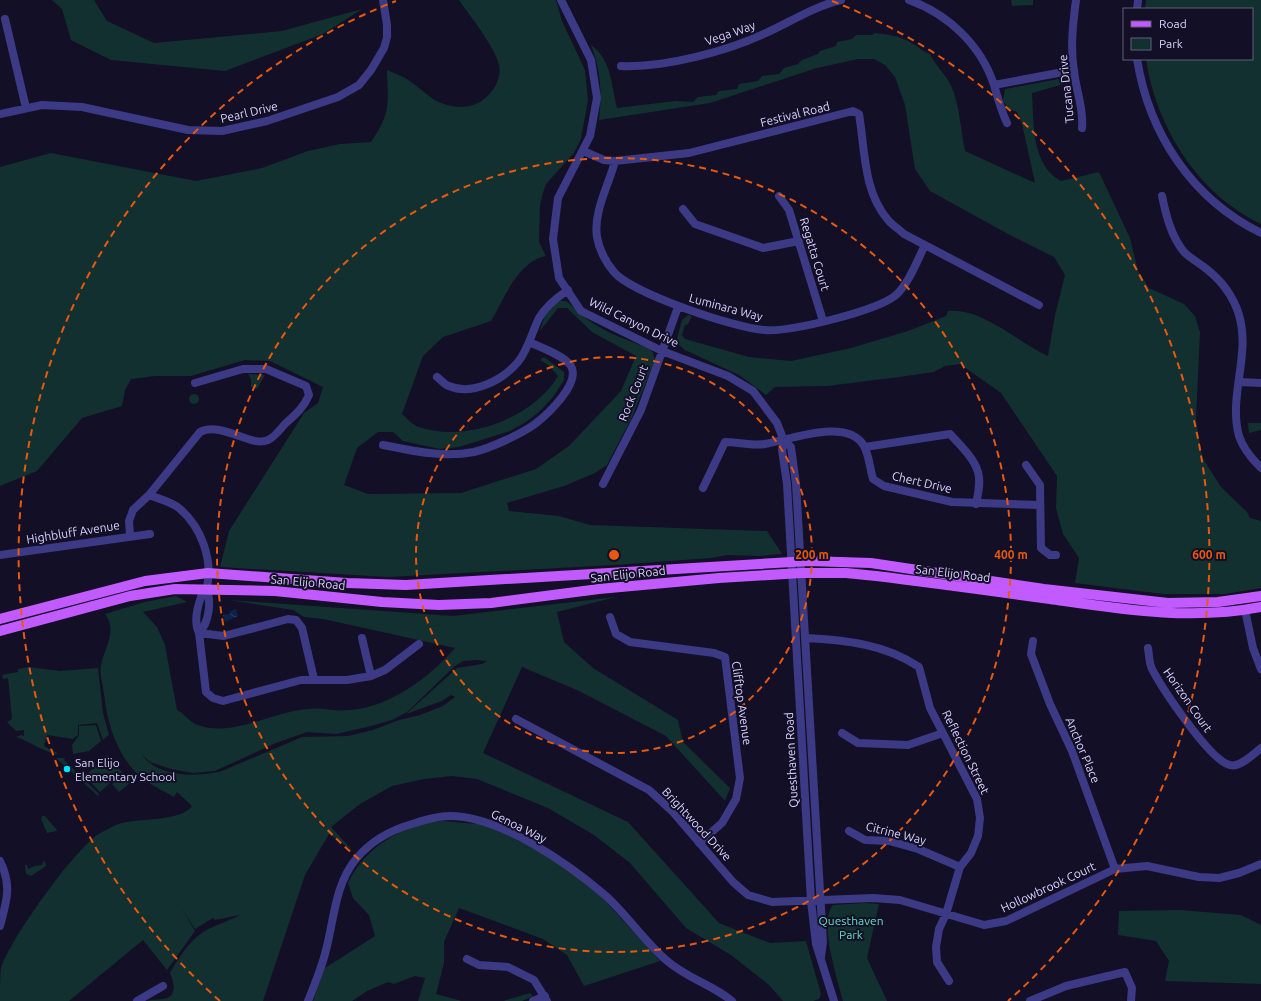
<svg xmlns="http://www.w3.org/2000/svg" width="1261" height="1001" viewBox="0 0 1261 1001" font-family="Ubuntu,sans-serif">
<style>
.green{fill:#12302f;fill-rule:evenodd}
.water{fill:url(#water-waves)}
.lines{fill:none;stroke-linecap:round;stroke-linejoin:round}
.minor{stroke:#3d3a85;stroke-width:8}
.major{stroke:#c25bff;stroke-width:10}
.ring{fill:none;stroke:#e8590c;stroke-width:2;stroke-dasharray:7 5}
.poi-dot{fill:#00e5ff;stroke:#130f26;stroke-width:1.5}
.labels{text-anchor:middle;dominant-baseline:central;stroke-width:4;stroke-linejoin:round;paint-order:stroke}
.street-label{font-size:12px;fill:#d9d4ff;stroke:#130f26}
.poi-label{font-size:12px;fill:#d9d4ff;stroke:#130f26;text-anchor:start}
.park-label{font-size:12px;fill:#5fe0c0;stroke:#130f26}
.centre{fill:#e8590c;stroke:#130f26;stroke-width:2}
.ring-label{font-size:12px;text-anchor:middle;font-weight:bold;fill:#e8590c;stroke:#130f26;stroke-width:4;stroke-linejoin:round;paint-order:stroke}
</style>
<defs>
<pattern id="water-waves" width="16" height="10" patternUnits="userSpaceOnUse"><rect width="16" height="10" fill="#0c2248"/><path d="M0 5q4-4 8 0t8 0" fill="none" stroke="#2f4163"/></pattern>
</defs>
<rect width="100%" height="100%" fill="#130f26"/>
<!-- green -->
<path class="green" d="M 52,0 L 94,0 L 107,21 L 154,43 L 282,31 L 362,9 L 323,34 L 225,71 L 111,60 L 71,40 L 62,9 Z
M 459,0 L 556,0 L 562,21 L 585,70 L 588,100 L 581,139 L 574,153 L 546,184 L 542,196 L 540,206 L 539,242 L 546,256 C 517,262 505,298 491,321 L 443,337 L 423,356 L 402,414 C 407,418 413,426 419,427 C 466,443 532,419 558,376 L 548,365 L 540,360 L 544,357 L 564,372 L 564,380 L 553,397 L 539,412 L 526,422 L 510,431 L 459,447 L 440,449 L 403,441 L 393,432 L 378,432 L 357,448 L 344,485 L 368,494 L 461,493 L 536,469 L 569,446 L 621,391 L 636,356 L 592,332 L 567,308 L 558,308 L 540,331 C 543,321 548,304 560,301 C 568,299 572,307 577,311 C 599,331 623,338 650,349 L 653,353 L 655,360 L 632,417 L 607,465 L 595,473 L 564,486 L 507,503 L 509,511 L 559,516 L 590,525 L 767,531 L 782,554 L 759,556 L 727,555 L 711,558 L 615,565 L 388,577 L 220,567 L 229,531 L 304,413 L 318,403 L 323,387 L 270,361 L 245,360 L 191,376 L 155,376 L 131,379 L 125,390 L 122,406 L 82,418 L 37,471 L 0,486 L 0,167 L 51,153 L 196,181 L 262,168 L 308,151 L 340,144 L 371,142 C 391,113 388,104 387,70 C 396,74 406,77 414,84 C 424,91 431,100 444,104 C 458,109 473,108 484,99 C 494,91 502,78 499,65 C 495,47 470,16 459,0 Z
M 1011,0 L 1033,0 L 1033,5 L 1012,6 Z
M 1146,0 L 1261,0 L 1261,224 C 1198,194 1156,127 1146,59 L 1252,59 L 1252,9 L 1145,9 Z
M 875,33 C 886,34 900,36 910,42 C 918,46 920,50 930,54 C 937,68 949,77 954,93 C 960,111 961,132 965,151 L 1035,183 L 1022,124 L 1017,112 L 1008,108 L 1003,101 L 1005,89 L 1064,78 L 1071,82 L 1032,93 C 1034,123 1031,165 1061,181 L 1099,172 L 1130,238 L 1138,271 L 1149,288 L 1184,304 L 1195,316 L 1200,332 L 1196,420 L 1202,457 L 1221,487 L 1247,512 L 1250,518 L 1261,521 L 1261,588 L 1225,594 L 1163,594 L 1075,583 L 1079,558 L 1063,534 L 1056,508 L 1057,476 L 1001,393 L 960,364 L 945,366 L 934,372 L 899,377 L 827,386 L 775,387 L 766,395 L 739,375 L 685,350 L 676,342 L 682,320 L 688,315 L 692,316 L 688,324 L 685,325 L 682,335 L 685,339 L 749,357 L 791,361 L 851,348 L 908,331 L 946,316 L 948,311 C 982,307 1019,343 1048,356 L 1055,315 L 1065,275 L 1054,257 L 1008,234 L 930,191 L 915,169 L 905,105 L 895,77 L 885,65 L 874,59 L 858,59 L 817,68 L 710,103 L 599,120 C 602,93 601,71 591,45 C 612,60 611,85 617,108 L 675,101 L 693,102 L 698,97 L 716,95 L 719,91 L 737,89 L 739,84 L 758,81 L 762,76 L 779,74 L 784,68 L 798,64 L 802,60 L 818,54 L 820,51 L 836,46 L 837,42 L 852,39 L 856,35 L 872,35 Z
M 248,374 L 265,375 L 257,389 L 251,387 L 251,379 Z
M189 399a5 5 0 1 1 10 0a5 5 0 1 1-10 0Z
M 1248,423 L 1261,423 L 1261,430 L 1249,433 Z
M 176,596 L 187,602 L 143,612 L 157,627 L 165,645 L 177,710 C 185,714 189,722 198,725 C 231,738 274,711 308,709 C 322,707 336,712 350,710 C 390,707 430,677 455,648 L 323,619 L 304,617 L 293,610 L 229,600 L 453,616 L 616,597 L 557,612 L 564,642 L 593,668 L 678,720 L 683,742 L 730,788 L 725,801 L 666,736 L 577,690 L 522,667 L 483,753 L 628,822 L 719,923 L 770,943 L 806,941 L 821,994 L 819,999 L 813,1001 L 783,1001 L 769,985 L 731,955 L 686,928 L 630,863 L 594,835 L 548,808 L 477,779 L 452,776 L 424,779 L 392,786 L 360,804 L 331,827 L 353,851 L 329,834 L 305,875 L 263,1001 L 147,1001 C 153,999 158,1000 163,999 C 178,997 174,982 170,973 C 179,957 188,943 203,932 C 214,925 229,921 240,915 L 215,920 L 213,918 L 195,929 L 182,909 L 195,931 L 167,970 L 143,940 L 69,1001 L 0,1001 C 0,991 0,977 1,968 C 11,938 72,853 97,835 C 103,831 110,828 116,825 C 134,817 180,823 192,806 L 177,792 L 174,797 C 164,791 152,786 142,778 C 118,759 107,723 104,694 C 103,685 99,674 101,666 C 104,648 118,631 105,614 L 145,602 ZM 477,660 L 487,661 L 482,664 L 457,668 L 406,714 L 442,701 L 451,695 L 455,697 L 443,706 L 420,715 L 399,720 L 373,730 L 348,736 L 302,737 L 222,771 C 197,777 159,778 142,755 L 150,762 L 171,769 L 193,773 L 215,771 L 276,743 L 307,732 L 336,734 L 367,727 L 392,720 L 407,712 L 455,666 L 463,661 Z
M 29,667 L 60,671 L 98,668 L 103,713 L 109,735 L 103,740 L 97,723 L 78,725 L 78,735 L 73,739 L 47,735 L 44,746 L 57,753 L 58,754 C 45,753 29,741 16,737 L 21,735 L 24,736 L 24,730 L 16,731 L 7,722 L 12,719 L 8,678 L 3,679 L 2,675 L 18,672 L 18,669 Z
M 96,725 L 101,741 L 89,751 L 73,754 L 72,745 L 79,735 L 79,726 Z
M 107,755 L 122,772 L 100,792 L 85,776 Z
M 56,758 L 65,758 L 64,760 L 99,794 L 98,796 Z
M 123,773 L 131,782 L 119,792 L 112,784 Z
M 42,816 L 45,816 L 57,830 L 56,831 L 47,833 L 41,819 Z
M 443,821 L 478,824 L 500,831 L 556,861 L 600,895 L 660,961 L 584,986 L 567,955 L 543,939 L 459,908 L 444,942 L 444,963 L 436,994 L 462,1001 L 418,1001 L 425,978 L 415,976 L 394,984 L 388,982 L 367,991 L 352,1001 L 313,1001 L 325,968 L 375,936 L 369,915 L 353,898 L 348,883 C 365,847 403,824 443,821 Z
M 45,861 L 46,866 L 31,876 L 26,874 L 25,865 L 27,865 L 28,869 L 35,866 L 42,865 L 43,862 Z
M 865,903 L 879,904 L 867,958 L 887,1001 L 843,1001 C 838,981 818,922 833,905 Z
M 1180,910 L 1241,915 L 1261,925 L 1261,984 L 1165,981 L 1169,961 L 1156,941 L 1118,935 L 1119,911 Z
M 530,993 L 533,996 L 522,1001 L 503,1001 Z"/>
<!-- water -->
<path class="water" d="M 236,609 L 238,616 L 225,622 L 223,615 L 230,614 L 230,611 Z"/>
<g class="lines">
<!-- minor -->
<path class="minor" d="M 561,0 L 591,60 L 597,98 L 590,136 L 558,198 L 553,239 L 559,278 L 581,311 L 662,351 L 728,376 L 753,391 L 777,423 L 784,441 L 791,447 L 796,484 L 823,942 L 821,957
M 909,0 C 948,14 981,45 994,85 C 998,99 1001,110 1007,123
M 1076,0 C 1073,23 1070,48 1074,71 C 1076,91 1084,108 1082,128
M 1137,9 L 1138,0
M 5,19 L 26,108
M 1137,59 C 1149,134 1192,199 1261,233
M 621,66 C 664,68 729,51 768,32 C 792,21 815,6 841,0
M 994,85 L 1074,70
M 0,114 L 42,105 L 82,107 L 188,130 L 222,131 L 267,121 L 338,97 L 359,85 L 371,70 L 384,48 L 387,37 L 387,25 L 383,0
M 583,151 L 604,160 L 615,161 L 689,153 L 853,111 L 859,114 C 865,149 863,191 888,220 C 892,225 899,229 904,234 L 1039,305
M 615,161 C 609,185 593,212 597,237 C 599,249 606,263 614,272 C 631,293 737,329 765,330 C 791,332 877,311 896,295 C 909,283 917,261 925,245
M 779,196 L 789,210 L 823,321
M 1162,196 C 1166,215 1171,236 1184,252 C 1189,257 1197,262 1204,267 C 1220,279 1233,295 1239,315 C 1251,355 1228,396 1239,436 C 1243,449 1252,459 1261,468
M 683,209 L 695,224 L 763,248 L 799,241
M 437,377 C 441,380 445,385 449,386 C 472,396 503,380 518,362 C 528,350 532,332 539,318 C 546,306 556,298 568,290
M 1239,382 L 1261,383
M 784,441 L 782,450 L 787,484 L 811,901 L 816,944 L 834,1001
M 383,445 C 413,451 443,458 474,452 C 491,448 521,434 535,424 C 548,414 581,383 571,366 C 565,356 540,347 529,342
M 865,447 L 950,434 C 960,445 974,458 978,472 C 981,482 978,494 976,504
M 1026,465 L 1040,485 L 1041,548 L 1050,555 L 1056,555
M 603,484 L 641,410 L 678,307
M 703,488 L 725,442 C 737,442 753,446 765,444 C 790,440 847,417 864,446 C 869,455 870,469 873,479 L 884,486 L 952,502 L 1039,505
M 149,495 C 159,499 173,502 180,509 C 201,527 213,559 207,587 C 206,590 202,593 201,597 C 197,608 194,623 199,633 L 206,692 L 213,698 L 223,701 L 301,680 L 347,680 L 371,676 L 385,670 L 419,644
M 130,535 L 129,521 L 133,510 L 149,495 L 200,432 C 222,421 251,448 268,440 C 275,437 281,428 286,423 C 296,414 304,407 309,395 L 306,386 L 266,369 L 243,369 L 195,383
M 0,555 L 150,534
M 1245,610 L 1253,648 L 1261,669
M 610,617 L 616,634 L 630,642 L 714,653 L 725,657 L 740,778 L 736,799 L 722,823 L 699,843
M 199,633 L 224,636 L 288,619 L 296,620 L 302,628 L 314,679
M 199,633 C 209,623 212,601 206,588
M 362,638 L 371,676
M 805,638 C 845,640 885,644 919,667 L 930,708 L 977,799 L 980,818 L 978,836 L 971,853 L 960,867 L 946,914 L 939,929 L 936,947 L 937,962 L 949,981
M 1033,641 L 1031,654 L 1050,704 L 1072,751 L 1115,869
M 1148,648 C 1149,654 1149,663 1152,669 C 1162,688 1210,761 1230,765 C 1239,768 1254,754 1261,748
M 516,719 L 649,790 L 672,811 L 733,882 L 748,895 L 772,902 L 873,898 L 900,900 L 984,925 L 1006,921 L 1115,869 L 1147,866 L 1199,877 L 1219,878 L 1239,873 L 1261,864
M 842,733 L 858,743 L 908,745 L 943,733
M 849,831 L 865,840 L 889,841 L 918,849 L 960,867
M 0,861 C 12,885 7,900 0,926
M 467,959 L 479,965 L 508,967 L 534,980 L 547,1001
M 137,1001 L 163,986
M 308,1001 C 315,984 322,967 326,950 C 334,920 335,884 356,859 C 370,842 391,830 412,824 C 424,820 437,816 450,816 C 500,816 569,864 606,896 C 627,915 644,941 666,960 C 688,979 711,984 732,1001
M 533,1001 L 545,996
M 1030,1001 L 1066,986 L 1125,972 L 1132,988 L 1131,1001"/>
<!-- major -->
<path class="major" d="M 0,619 L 145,581 L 208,573 L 347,583 L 406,585 L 809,561 L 871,563 L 1044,589 L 1168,603 L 1218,602 L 1261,596
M 0,631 L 130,596 L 175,589 L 275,591 L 382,602 L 439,605 L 491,603 L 599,589 L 719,578 L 801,573 L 846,573 L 876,576 C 934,583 992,591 1050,599 C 1120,609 1191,621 1261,607"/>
</g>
<!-- distance rings -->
<g class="ring">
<circle cx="614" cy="555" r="198"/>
<circle cx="614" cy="555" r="397"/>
<path d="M220 1001A595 595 0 0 1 396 1M832 1A595 595 0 0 1 1008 1001"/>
</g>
<!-- markers -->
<circle class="poi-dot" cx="67" cy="769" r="4"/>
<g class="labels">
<!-- street labels -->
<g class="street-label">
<text transform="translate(730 33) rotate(-19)">Vega Way</text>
<text transform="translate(1066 89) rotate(-96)">Tucana Drive</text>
<text transform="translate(249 112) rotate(-13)">Pearl Drive</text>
<text transform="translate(795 114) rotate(-14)">Festival Road</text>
<text transform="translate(815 254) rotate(73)">Regatta Court</text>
<text transform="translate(726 307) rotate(15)">Luminara Way</text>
<text transform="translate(634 322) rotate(26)">Wild Canyon Drive</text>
<text transform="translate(633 393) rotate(-68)">Rock Court</text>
<text transform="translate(922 482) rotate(13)">Chert Drive</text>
<text transform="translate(73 532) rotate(-9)">Highbluff Avenue</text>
<text transform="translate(953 573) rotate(7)">San Elijo Road</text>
<text transform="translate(628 574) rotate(-6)">San Elijo Road</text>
<text transform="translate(308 582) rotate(5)">San Elijo Road</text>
<text transform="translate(1188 700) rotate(55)">Horizon Court</text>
<text transform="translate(742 703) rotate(82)">Clifftop Avenue</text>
<text transform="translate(1083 750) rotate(67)">Anchor Place</text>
<text transform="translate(966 752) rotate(64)">Reflection Street</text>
<text transform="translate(791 760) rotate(-93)">Questhaven Road</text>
<text transform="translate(697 824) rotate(47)">Brightwood Drive</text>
<text transform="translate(519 826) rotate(26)">Genoa Way</text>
<text transform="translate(896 833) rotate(14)">Citrine Way</text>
<text transform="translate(1048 887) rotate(-25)">Hollowbrook Court</text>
</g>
<!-- poi labels -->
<g class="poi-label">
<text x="75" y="762">San Elijo<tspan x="75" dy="14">Elementary School</tspan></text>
</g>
<!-- park labels -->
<g class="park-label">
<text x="851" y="920">Questhaven<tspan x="851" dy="14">Park</tspan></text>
</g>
</g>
<circle cx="614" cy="555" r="6" class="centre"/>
<g class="ring-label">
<text x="812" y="559">200 m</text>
<text x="1011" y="559">400 m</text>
<text x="1209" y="559">600 m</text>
</g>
<!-- legend -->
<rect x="1123" y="8" width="130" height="52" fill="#130f26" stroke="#625e7d"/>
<rect x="1131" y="21" width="20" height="6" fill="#c25bff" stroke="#625e7d"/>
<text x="1159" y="28" font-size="12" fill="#d9d4ff">Road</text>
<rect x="1131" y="38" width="20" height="12" fill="#12302f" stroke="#625e7d"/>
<text x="1159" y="48" font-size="12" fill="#d9d4ff">Park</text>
</svg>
